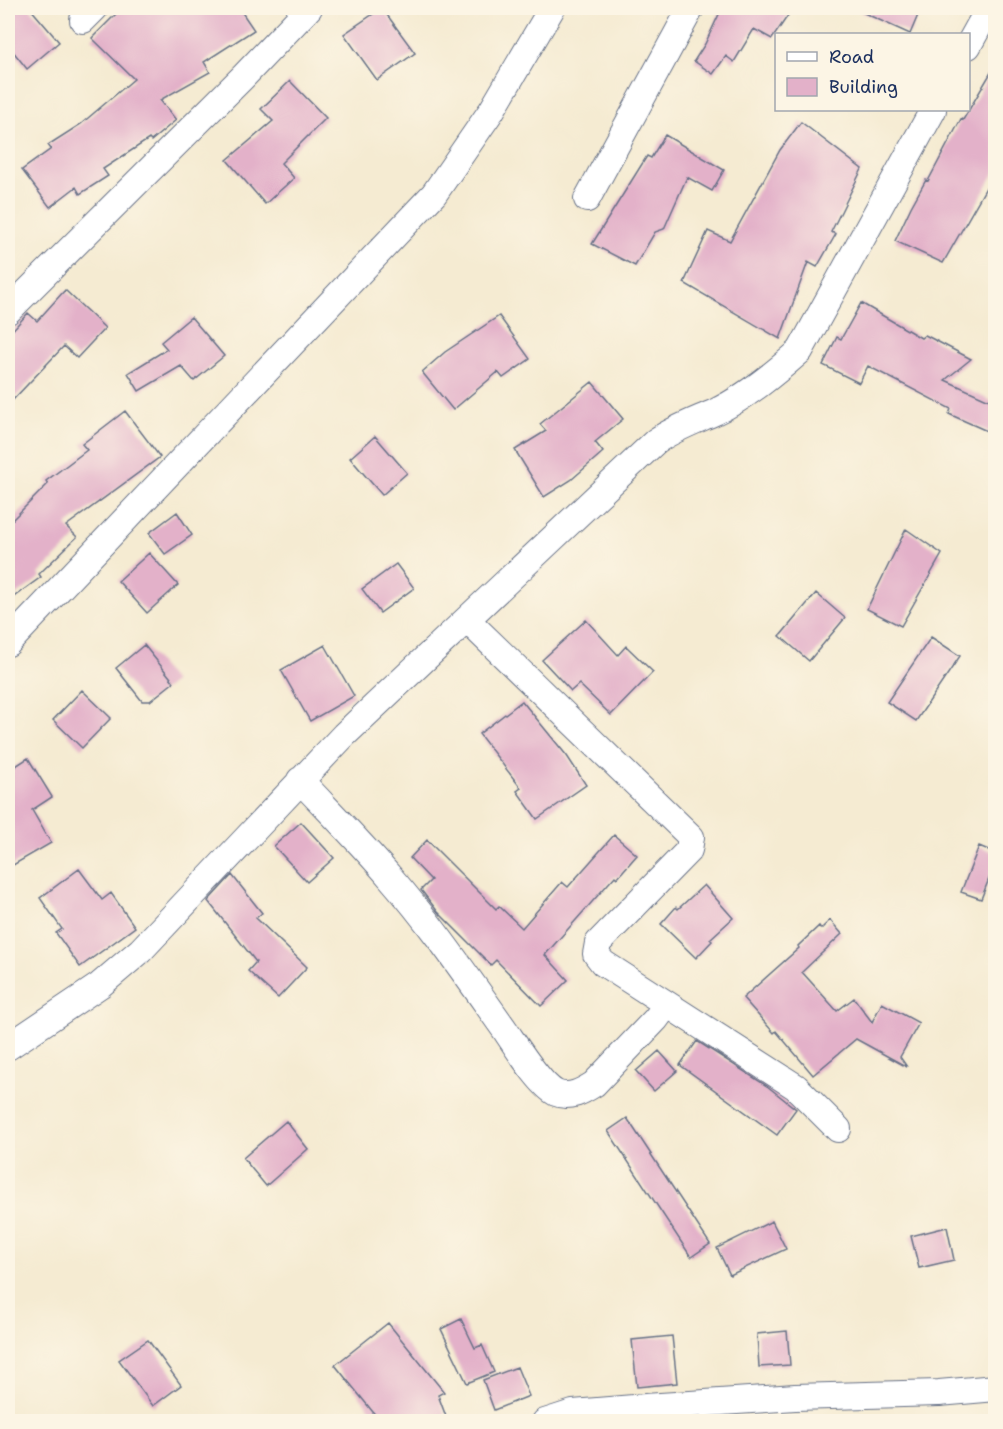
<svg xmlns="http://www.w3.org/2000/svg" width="1003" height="1429" viewBox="0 0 1003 1429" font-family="'Shantell Sans',sans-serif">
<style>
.building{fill:#e3b1c9}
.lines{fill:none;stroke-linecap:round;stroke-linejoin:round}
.minor-casing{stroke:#677187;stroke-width:28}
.minor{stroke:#fff;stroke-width:26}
</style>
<rect width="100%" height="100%" fill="#fcf5e5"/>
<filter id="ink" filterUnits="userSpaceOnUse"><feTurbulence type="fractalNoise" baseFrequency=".0167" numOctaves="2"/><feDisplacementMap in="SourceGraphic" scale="12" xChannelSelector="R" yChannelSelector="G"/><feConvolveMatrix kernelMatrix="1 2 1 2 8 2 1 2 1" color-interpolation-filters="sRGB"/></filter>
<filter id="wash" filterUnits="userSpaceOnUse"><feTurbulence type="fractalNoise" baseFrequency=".008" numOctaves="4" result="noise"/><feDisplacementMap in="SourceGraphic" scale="24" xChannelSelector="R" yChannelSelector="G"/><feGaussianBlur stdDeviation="1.35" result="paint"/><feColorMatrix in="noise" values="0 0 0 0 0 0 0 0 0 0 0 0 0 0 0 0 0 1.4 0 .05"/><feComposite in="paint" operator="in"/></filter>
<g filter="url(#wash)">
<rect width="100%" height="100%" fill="#f5ebd2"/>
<g id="blocks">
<!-- building -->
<path class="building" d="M 8,8 L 30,8 L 59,42 L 27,69 L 8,45 Z
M 122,8 L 239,8 L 254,30 L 204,62 L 210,72 L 160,100 L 176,120 L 151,141 L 149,139 L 103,169 L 108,176 L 80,194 L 76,187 L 50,207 L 22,170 L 51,149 L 48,145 L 81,124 L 134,79 L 92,38 Z
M 382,8 L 415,53 L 377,80 L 344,34 Z
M 717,8 L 793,8 L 772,39 L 754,29 L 734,62 L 726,56 L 713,74 L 694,61 L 705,44 L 721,10 Z
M 853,8 L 921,8 L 910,34 Z
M 996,64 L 996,170 L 943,263 L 895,241 L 911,207 L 926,180 L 928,181 L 961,119 L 963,120 Z
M 290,81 L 326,118 L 281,163 L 294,178 L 265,204 L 227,160 L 273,121 L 261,109 Z
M 801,122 L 862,169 L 831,232 L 836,234 L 817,267 L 808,262 L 780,339 L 684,283 L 708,231 L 730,241 L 780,150 Z
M 665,135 L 724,170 L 712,191 L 687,177 L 664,229 L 655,232 L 635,266 L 592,244 L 647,156 L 651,158 Z
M 65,290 L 105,328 L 77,358 L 64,346 L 8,405 L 8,335 L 28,313 L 37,321 Z
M 861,303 L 921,338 L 925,335 L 971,359 L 945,380 L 996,403 L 996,435 L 949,414 L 951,409 L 868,366 L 859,383 L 823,365 L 837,337 L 841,339 Z
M 499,316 L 530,359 L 503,378 L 498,372 L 453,410 L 422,372 L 445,352 Z
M 191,317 L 224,356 L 194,381 L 181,366 L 139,391 L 128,373 L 167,349 L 161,342 Z
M 592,382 L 623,419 L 595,442 L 603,452 L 571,480 L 544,497 L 515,450 L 546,431 L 540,424 Z
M 125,411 L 160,457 L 66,526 L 77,537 L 39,574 L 41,577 L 8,601 L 8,524 L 48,484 L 46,481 L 87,450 L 82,444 Z
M 375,436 L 407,473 L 382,495 L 350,458 Z
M 177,512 L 192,535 L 165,554 L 149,533 Z
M 906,529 L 942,554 L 901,626 L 867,609 Z
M 149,553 L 178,585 L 147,613 L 118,581 Z
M 396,564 L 414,588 L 380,613 L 362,589 Z
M 816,593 L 845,618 L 809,661 L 780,636 Z
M 586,620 L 618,655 L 626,646 L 653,672 L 611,715 L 579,684 L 571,691 L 542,660 Z
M 931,637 L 960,656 L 916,721 L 887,702 Z
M 144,645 L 174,682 L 150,701 L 142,701 L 116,668 Z
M 325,645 L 354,696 L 310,721 L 281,670 Z
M 82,690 L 111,718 L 82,748 L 53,720 Z
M 522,701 L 567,756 L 586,785 L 537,819 L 517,791 L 521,788 L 479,734 Z
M 28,758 L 52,797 L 32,810 L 51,843 L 8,868 L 8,771 Z
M 301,822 L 334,858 L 307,882 L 274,846 Z
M 614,835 L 637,855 L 617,878 L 615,876 L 545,955 L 568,980 L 541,1006 L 496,960 L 491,965 L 438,912 L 421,890 L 431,880 L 410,858 L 427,840 L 496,909 L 499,906 L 522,928 L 562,882 L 568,887 Z
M 979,846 L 996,853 L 996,861 L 981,899 L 961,892 Z
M 79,869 L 102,900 L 111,893 L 135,927 L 80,967 L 56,933 L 62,929 L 40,898 Z
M 232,875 L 262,913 L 256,918 L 307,967 L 278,998 L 248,971 L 256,962 L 208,901 Z
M 704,885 L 733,918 L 710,939 L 712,941 L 696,958 L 661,924 L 676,907 L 678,909 Z
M 830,920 L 842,934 L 802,972 L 837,1011 L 854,998 L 872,1022 L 882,1003 L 919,1023 L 900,1057 L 907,1067 L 856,1039 L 813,1075 L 776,1031 L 774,1033 L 743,998 L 799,948 L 798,946 L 819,926 L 821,929 Z
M 697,1041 L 767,1086 L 796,1109 L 777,1135 L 680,1065 Z
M 659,1051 L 677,1071 L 654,1091 L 636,1071 Z
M 627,1118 L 710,1244 L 691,1257 L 608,1131 Z
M 286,1121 L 308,1149 L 266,1186 L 243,1158 Z
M 772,1221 L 786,1249 L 730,1275 L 717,1248 Z
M 947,1227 L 954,1260 L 919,1268 L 911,1236 Z
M 461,1319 L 475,1348 L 482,1345 L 494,1372 L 467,1383 L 441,1329 Z
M 388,1323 L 444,1392 L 438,1395 L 448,1422 L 381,1422 L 335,1365 Z
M 787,1331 L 790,1365 L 759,1367 L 757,1334 Z
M 672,1336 L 677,1383 L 637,1387 L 632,1340 Z
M 148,1340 L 181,1385 L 153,1406 L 119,1360 Z
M 517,1367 L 529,1396 L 494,1410 L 483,1380 Z"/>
</g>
</g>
<g filter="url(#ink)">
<use href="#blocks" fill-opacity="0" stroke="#677187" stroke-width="1.5"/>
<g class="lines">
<defs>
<path id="minor" d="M 83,20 L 95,8
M 968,46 L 989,8
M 587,199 L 691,8
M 8,311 L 243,77 L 309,8
M 467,620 L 691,837 L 689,850 L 598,943 L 596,954 L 603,963 L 796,1087 L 838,1129
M 8,643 L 434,194 L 492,110 L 552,8
M 300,780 C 330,812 362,844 390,877 C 432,925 468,978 505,1030 C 516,1046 540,1085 556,1093 C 570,1099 583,1091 594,1084 L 656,1019 L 667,1004
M 8,1047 L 100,985 L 140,951 L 344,735 L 656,441 C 675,428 695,421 715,412 C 746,397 774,374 800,351 L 933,110
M 545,1422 L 573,1413 L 646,1407 L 795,1397 L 939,1393 L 996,1388"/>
</defs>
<!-- minor casing -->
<use href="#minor" class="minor-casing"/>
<!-- minor -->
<use href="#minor" class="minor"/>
</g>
</g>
<!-- margin -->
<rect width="1003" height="1429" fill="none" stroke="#fcf5e5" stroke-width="30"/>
<!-- legend -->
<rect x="775" y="33" width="195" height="78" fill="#fcf5e5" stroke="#a2a6af" stroke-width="1.5"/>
<rect x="787" y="52" width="30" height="9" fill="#ffffff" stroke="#a2a6af" stroke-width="1.5"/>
<text x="829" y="63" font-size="18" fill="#1b2f5e">Road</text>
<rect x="787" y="78" width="30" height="18" fill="#e3b1c9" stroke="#a2a6af" stroke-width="1.5"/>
<text x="829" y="93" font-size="18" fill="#1b2f5e">Building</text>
</svg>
